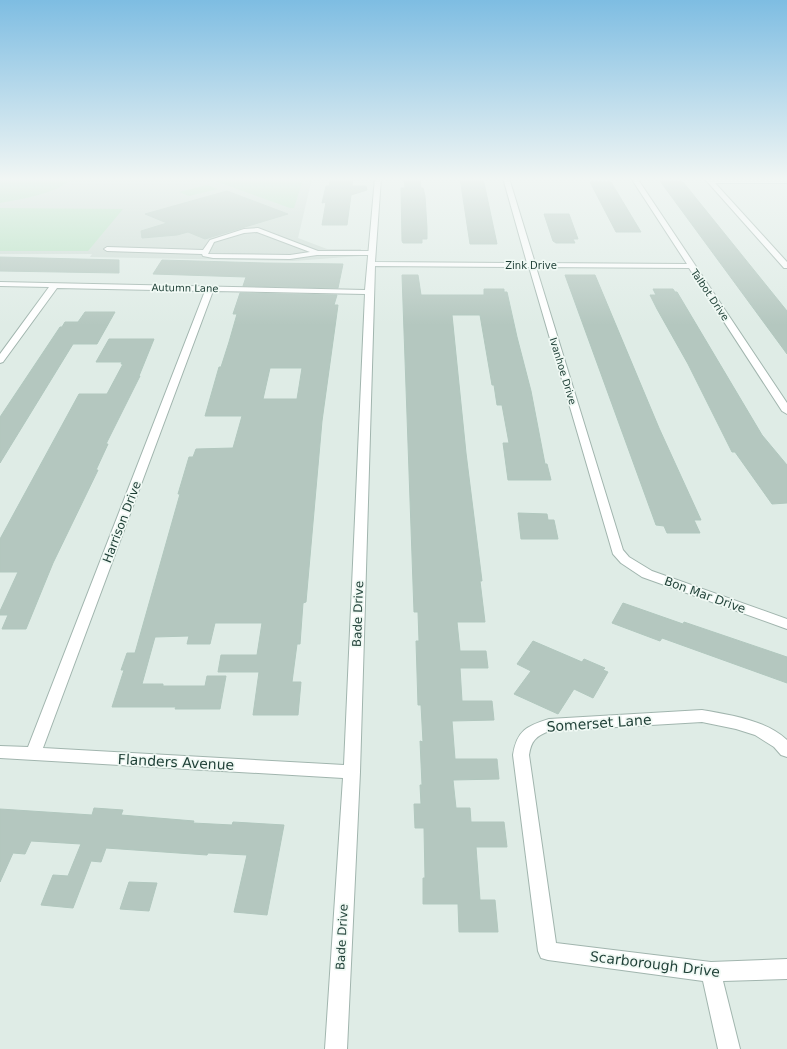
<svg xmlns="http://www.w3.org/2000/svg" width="787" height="1049" viewBox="0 0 787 1049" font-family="'DejaVu Sans',sans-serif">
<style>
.built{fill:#cddcd5}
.green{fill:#b5e1c1}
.building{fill:#b4c7bf;stroke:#b1c7be;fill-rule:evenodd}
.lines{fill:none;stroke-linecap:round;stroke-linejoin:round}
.service-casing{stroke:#a1b5ae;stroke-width:2}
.minor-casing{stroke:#a1b5ae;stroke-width:2}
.service{fill:#fff;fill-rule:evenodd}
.minor{fill:#fff;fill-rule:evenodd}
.labels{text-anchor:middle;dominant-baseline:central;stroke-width:3.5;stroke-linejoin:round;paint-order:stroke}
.far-street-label{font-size:10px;fill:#1e3f36;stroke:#f0f9f4}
.street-label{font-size:12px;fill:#1e3f36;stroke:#f0f9f4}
.near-street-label{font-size:14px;fill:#1e3f36;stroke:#f0f9f4}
</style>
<rect width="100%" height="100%" fill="#dfece6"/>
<!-- built -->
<path class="built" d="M 0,178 L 312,178 L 298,238 L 327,249 L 361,249 L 360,256 L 293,261 L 90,257 L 92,254 L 0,254 Z"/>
<!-- green -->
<path class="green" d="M 0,178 L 74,178 C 53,195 25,198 0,203 Z
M 213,178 L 283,178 L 302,183 L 294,208 L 290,208 L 212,180 Z
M 207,185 L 218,189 L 189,196 L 179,192 Z
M 0,208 L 123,209 L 88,251 L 0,251 Z"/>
<!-- building -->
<path class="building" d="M 331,178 L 353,178 L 352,186 L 366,186 L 367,190 L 351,195 L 347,225 L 322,225 L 326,202 L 322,203 L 326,186 L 329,186 Z
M 404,178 L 420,178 L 421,188 L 423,188 L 425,196 L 427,228 L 427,239 L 422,239 L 422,243 L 403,243 L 402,241 L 401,188 L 405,188 Z
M 460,178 L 483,178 L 497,244 L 470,244 Z
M 660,181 L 683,182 L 787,311 L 787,354 Z
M 590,182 L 611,182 L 641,232 L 616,232 Z
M 227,191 L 288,214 L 205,239 L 188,232 L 177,235 L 142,238 L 141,231 L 167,223 L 145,214 Z
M 544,214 L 569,214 L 578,239 L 573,239 L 575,243 L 556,243 L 553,241 Z
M 0,257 L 119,260 L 119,273 L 0,271 Z
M 162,260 L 265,263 L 343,264 L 338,288 L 243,286 L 246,277 L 153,274 Z
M 402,275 L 418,275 L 421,295 L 484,295 L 484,289 L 504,289 L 504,292 L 507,292 L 517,337 L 531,391 L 545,464 L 547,464 L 551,480 L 508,480 L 503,443 L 509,443 L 502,405 L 497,405 L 494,385 L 492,385 L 480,315 L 452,315 L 466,453 L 482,581 L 480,581 L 485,622 L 457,622 L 460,651 L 486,651 L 488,668 L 460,668 L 462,701 L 492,701 L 494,720 L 452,721 L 455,759 L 497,759 L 499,779 L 453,780 L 456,808 L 470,808 L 471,822 L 504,822 L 507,847 L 476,847 L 480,900 L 495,900 L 498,932 L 459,932 L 458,904 L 423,904 L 423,878 L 425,878 L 424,828 L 415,828 L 414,804 L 421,804 L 420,785 L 422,785 L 420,741 L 423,742 L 421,705 L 418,705 L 416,641 L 419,641 L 418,612 L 414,612 Z
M 565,275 L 595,275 L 659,428 L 701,520 L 694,520 L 700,533 L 667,533 L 664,526 L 656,525 Z
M 653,289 L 673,289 L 675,292 L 677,292 L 762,435 L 787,465 L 787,503 L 772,504 L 735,452 L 732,452 L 688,364 L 657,309 L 650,295 L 656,295 Z
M 240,293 L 337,295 L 334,305 L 338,305 L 322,421 L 306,602 L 303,603 L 300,644 L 297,644 L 292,682 L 301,682 L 298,715 L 253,715 L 259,672 L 218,672 L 221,655 L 257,655 L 262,623 L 215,623 L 210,644 L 187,644 L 189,636 L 155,637 L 142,684 L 163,684 L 163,686 L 205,686 L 207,676 L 226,676 L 220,709 L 175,709 L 176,707 L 112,707 L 124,670 L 121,670 L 127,653 L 135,653 L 180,494 L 178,494 L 189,457 L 193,457 L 196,449 L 233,448 L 242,416 L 205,416 L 219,367 L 221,367 L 229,342 L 237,314 L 233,314 ZM 270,368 L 302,368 L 297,399 L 263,399 Z
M 85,312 L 115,312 L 97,344 L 73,344 L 0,463 L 0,417 L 60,327 L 62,327 L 65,322 L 78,322 Z
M 109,339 L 154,339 L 139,376 L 140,376 L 106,444 L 108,444 L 96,470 L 98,470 L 53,563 L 26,629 L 2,629 L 8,615 L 0,615 L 0,611 L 18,572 L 0,572 L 0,539 L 79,394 L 107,394 L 123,364 L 121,364 L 122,362 L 96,362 Z
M 518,513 L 547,514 L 548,520 L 554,520 L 558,539 L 521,539 Z
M 623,603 L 683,624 L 684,622 L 787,657 L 787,683 L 662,638 L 660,641 L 612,623 Z
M 533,641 L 582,662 L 584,659 L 605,668 L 603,670 L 608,672 L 593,698 L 574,689 L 558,714 L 514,694 L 531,671 L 517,664 Z
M 94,808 L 123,810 L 121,815 L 194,821 L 193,823 L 232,825 L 233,822 L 284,825 L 267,915 L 234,912 L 247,855 L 208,853 L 207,855 L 106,848 L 101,862 L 91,861 L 73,908 L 41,905 L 53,875 L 68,876 L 81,844 L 31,841 L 25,854 L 13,853 L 0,882 L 0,809 L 92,815 Z
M 129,882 L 157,883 L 149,911 L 120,909 Z"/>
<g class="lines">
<defs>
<path id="service" d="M 258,228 L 318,251 L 372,251 L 375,253 L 372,255 L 317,255 L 290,259 L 213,258 L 203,256 L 202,254 L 107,251 L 104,249 L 107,247 L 203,250 L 210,240 L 244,229 ZM 257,232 L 310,252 L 290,255 L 208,254 L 214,242 L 244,233 Z"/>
<path id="minor" d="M 375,178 L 381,178 L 375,262 L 527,263 L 503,178 L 509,178 L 535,263 L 687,264 L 631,178 L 637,178 L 787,403 L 787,414 L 782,411 L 689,268 L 536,267 L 623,550 L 629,557 L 652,571 L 787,619 L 787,629 L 642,577 L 621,563 L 613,554 L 529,267 L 375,266 L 360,772 L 347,1049 L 325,1049 L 343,778 L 0,758 L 0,746 L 28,747 L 205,291 L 57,288 L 3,362 L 0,363 L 0,354 L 49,287 L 0,286 L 0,282 L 365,290 ZM 213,291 L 365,294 L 344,765 L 43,748 Z
M 704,178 L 787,179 L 787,183 L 715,183 L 787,262 L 787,268 L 784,268 Z
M 702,710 C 730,715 766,720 787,740 L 787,757 L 781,755 L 774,747 L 755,735 L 736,729 L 702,722 L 549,731 C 536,736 531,741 529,755 L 556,943 L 711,962 L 787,959 L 787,979 L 723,981 L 740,1049 L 718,1049 L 703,981 L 548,960 L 541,958 L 538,951 L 513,755 C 517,730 527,726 549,719 Z"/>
</defs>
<!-- service casing -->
<use href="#service" class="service-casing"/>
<!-- minor casing -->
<use href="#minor" class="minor-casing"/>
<!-- service -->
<use href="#service" class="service"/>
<!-- minor -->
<use href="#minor" class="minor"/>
</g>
<!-- sky -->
<linearGradient id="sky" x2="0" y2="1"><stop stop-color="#7ebde2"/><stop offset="0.55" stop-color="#f1f6f4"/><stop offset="1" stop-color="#f1f6f4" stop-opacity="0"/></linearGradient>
<rect width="787" height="325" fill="url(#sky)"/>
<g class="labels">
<!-- far-street labels -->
<g class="far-street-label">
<text x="531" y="265">Zink Drive</text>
<text transform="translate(185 288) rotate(1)">Autumn Lane</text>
<text transform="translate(710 295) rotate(56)">Talbot Drive</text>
<text transform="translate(563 371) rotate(73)">Ivanhoe Drive</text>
</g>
<!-- street labels -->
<g class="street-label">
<text transform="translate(122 522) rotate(-69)">Harrison Drive</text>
<text transform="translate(705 595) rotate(20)">Bon Mar Drive</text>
<text transform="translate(358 614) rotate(-88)">Bade Drive</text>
<text transform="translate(342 937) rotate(-87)">Bade Drive</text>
</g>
<!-- near-street labels -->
<g class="near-street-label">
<text transform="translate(599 723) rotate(-4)">Somerset Lane</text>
<text transform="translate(176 762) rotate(3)">Flanders Avenue</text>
<text transform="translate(655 964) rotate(7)">Scarborough Drive</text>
</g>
</g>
</svg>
